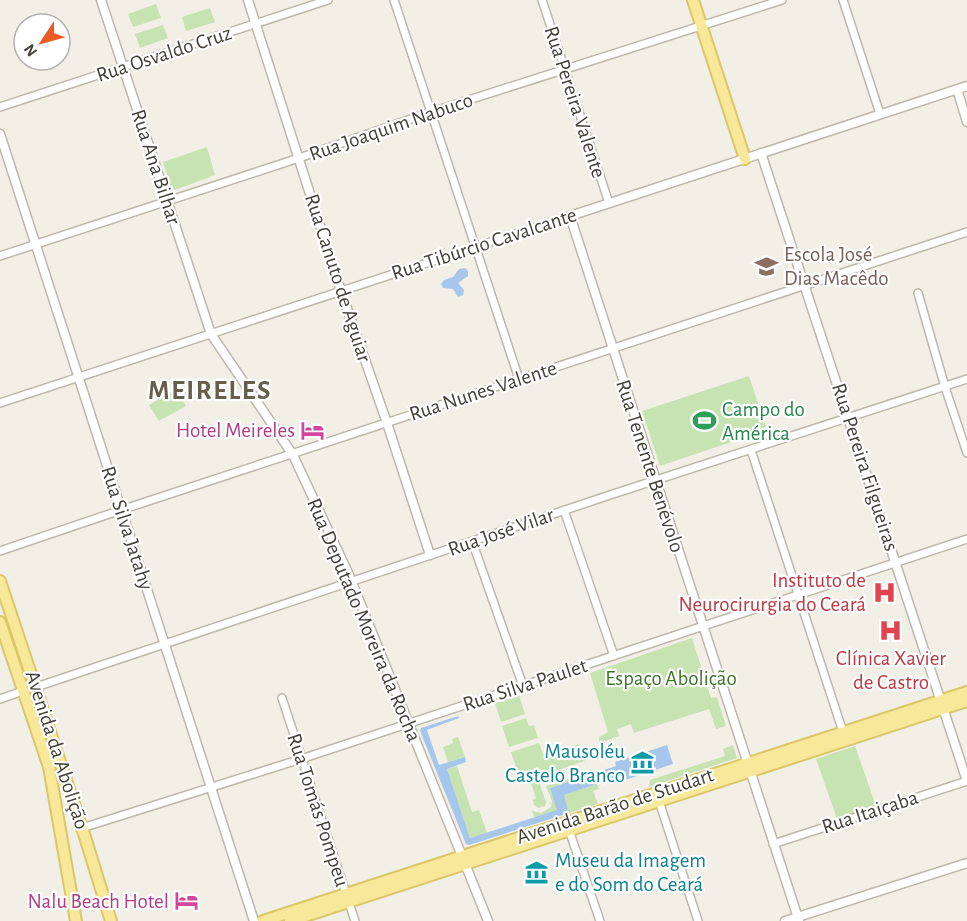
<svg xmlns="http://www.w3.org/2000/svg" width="967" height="921" viewBox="0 0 967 921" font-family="'Alegreya Sans',sans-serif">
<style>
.green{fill:#c7e3b2}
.water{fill:#a6c6eb}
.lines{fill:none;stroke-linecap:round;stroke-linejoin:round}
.minor-casing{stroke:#bdb8aa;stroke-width:10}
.tertiary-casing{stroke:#bdb8aa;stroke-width:11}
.primary-casing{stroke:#dbc76b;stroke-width:14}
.minor{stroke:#fff;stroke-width:7}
.tertiary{stroke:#fff;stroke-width:8}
.primary{stroke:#f7e89a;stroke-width:10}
.labels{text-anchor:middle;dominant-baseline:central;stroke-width:4.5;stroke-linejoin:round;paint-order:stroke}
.street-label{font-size:21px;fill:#444036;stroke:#fff}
.education-label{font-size:21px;fill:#785e54;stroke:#fff;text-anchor:start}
.leisure-label{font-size:21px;fill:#27864d;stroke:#fff;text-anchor:start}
.hotel-label{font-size:21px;fill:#b23c85;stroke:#fff;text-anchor:end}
.health-label{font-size:21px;fill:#be3a42;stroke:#fff;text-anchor:end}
.park-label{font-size:21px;fill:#3f722d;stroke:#fff}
.culture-label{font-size:21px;fill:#0d838f;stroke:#fff;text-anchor:end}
.district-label{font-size:27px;font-weight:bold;letter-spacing:1.5px;fill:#665f4e;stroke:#fff}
</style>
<rect width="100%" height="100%" fill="#f2f0e6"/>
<!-- green -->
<path class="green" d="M 156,4 L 161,18 L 133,27 L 128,14 Z
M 210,8 L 215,22 L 186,31 L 182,17 Z
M 163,25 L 168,38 L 140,48 L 135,34 Z
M 207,147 L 215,175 L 175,190 L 171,188 L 163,162 Z
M 749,376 L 767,430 L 660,466 L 642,411 Z
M 176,389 L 186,406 L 159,421 L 149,405 Z
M 692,638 L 711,698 L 717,697 L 726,726 L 716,729 L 709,709 L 634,733 L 631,724 L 617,729 L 619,736 L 599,743 L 599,737 L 608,732 L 590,673 Z
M 519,695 L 525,714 L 501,722 L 495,703 Z
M 526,718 L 529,726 L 534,725 L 538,738 L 509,747 L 502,726 Z
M 458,737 L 465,757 L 448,762 L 443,747 L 453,743 L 452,739 Z
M 539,743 L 544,756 L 579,744 L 585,761 L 521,782 L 511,752 Z
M 733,745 L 737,758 L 649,787 L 650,780 L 725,756 L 723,749 Z
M 855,746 L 876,806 L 837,819 L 816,759 Z
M 457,766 L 472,812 L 479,810 L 487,833 L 470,838 L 447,769 Z
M 593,771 L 594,774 L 550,788 L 558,810 L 535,818 L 532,811 L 541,813 L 551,807 L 552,801 L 546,786 Z
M 539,782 L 546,802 L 545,806 L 539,808 L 534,805 L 533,800 L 536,798 L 531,784 Z
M 597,784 L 599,789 L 593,791 L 598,804 L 569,813 L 563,795 Z"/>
<!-- water -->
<path class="water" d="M 465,268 L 468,271 L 468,276 L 458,283 L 464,290 L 463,295 L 458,297 L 453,289 L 443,288 L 441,284 L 444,280 L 453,277 L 459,269 Z
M 458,716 L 459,718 L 427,730 L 439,765 L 465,757 L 466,762 L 447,769 L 470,838 L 557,810 L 550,788 L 616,766 L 615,762 L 667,745 L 673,764 L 622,781 L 620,776 L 564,795 L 569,813 L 469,845 L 466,844 L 420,731 L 421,728 Z"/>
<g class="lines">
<defs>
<path id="minor" d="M 394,0 L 519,379
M 542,0 L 609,203
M 843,0 L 880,114
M 0,107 L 328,0
M 0,256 L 299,158 L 431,112 L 782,0
M 918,293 L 945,387 L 967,453
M 0,403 L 570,216
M 751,450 L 843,732
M 564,510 L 614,656
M 472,541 L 523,686
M 0,551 L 121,510 L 967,232
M 36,687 L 610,495 L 967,379
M 282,698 L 355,921
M 0,699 L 23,691
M 658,798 L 698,921
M 568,827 L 600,921
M 82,828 L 301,759 L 967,539
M 773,844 L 967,781"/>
<path id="tertiary" d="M 101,0 L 211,334 L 293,455 L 349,575 L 488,921
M 248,0 L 341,291 L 387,423 L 430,555
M 957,89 L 967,122
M 0,134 L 254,921
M 761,153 L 967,781
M 785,921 L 967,863
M 799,921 L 570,216 L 967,86"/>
<path id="primary" d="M 693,0 L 745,159
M 0,581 L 85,837 L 111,921
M 0,622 L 49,767 L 76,921
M 263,921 L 967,692
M 290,921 L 967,701"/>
</defs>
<!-- minor casing -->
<use href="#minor" class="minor-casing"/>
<!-- tertiary casing -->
<use href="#tertiary" class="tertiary-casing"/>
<!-- primary casing -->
<use href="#primary" class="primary-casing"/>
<!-- minor -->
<use href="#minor" class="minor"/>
<!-- tertiary -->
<use href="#tertiary" class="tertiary"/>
<!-- primary -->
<use href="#primary" class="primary"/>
</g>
<!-- icons -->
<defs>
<symbol id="school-bare" viewBox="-9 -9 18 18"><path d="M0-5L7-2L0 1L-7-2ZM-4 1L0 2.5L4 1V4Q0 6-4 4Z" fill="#8d6e63" stroke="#fff" stroke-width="2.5" paint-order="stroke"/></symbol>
<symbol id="stadium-bare" viewBox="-9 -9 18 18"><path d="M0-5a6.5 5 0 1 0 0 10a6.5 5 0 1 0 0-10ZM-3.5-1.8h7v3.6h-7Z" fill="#2e9e5b" stroke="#fff" stroke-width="2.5" paint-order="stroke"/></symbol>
<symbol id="hotel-bare" viewBox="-9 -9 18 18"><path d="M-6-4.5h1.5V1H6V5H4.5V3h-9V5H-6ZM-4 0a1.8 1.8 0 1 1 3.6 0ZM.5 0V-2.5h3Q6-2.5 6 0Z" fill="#d1479c" stroke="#fff" stroke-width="2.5" paint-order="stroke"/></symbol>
<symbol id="hospital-bare" viewBox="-9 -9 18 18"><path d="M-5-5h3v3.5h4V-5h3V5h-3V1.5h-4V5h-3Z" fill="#e0444e" stroke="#fff" stroke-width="2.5" paint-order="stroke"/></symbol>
<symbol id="museum-bare" viewBox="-9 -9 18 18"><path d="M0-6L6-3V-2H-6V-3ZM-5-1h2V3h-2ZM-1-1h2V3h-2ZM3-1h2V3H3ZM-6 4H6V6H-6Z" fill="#0f9aa8" stroke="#fff" stroke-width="2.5" paint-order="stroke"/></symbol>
</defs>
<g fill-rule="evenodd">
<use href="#school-bare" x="750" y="250" width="33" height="33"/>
<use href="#stadium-bare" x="688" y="404" width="33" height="33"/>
<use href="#hotel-bare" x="296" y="414" width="33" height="33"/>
<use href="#hospital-bare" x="868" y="576" width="33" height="33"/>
<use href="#hospital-bare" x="874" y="614" width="33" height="33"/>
<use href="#museum-bare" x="626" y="746" width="33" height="33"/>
<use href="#museum-bare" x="520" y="856" width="33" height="33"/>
<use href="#hotel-bare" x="170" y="884" width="33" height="33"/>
</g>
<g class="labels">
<!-- street labels -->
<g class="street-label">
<text transform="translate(164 54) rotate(-18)">Rua Osvaldo Cruz</text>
<text transform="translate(575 102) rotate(72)">Rua Pereira Valente</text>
<text transform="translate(391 127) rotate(-19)">Rua Joaquim Nabuco</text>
<text transform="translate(156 167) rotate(72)">Rua Ana Bilhar</text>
<text transform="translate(484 244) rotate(-18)">Rua Tibúrcio Cavalcante</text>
<text transform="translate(338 278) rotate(72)">Rua Canuto de Aguiar</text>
<text transform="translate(483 391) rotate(-18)">Rua Nunes Valente</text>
<text transform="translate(650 466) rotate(72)">Rua Tenente Benévolo</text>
<text transform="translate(865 467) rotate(72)">Rua Pereira Filgueiras</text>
<text transform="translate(127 528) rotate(72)">Rua Silva Jatahy</text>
<text transform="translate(501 532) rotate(-19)">Rua José Vilar</text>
<text transform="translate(364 620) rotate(67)">Rua Deputado Moreira da Rocha</text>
<text transform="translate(525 685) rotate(-18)">Rua Silva Paulet</text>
<text transform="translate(57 750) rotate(72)">Avenida da Abolição</text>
<text transform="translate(615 806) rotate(-18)">Avenida Barão de Studart</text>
<text transform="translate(318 810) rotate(72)">Rua Tomás Pompeu</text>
<text transform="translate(870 812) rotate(-18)">Rua Itaiçaba</text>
</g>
<!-- education labels -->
<g class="education-label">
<text x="784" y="254">Escola José<tspan x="784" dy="24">Dias Macêdo</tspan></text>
</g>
<!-- leisure labels -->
<g class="leisure-label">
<text x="722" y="409">Campo do<tspan x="722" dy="24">América</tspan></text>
</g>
<!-- hotel labels -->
<g class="hotel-label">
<text x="295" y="430">Hotel Meireles</text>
<text x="169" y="901">Nalu Beach Hotel</text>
</g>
<!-- health labels -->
<g class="health-label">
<text x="866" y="580">Instituto de<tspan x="866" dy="24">Neurocirurgia do Ceará</tspan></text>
<text x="891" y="658" text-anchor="middle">Clínica Xavier<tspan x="891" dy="24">de Castro</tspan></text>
</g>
<!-- park labels -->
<g class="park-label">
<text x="671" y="678">Espaço Abolição</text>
</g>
<!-- culture labels -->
<g class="culture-label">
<text x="625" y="751">Mausoléu<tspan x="625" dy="24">Castelo Branco</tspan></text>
<text x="555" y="860" text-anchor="start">Museu da Imagem<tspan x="555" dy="24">e do Som do Ceará</tspan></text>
</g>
<!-- district labels -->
<g class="district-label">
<text x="210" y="390">MEIRELES</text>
</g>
</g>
<!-- north arrow -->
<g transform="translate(42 42) rotate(234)"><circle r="28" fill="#ffffff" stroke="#b4b3af" stroke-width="1.5"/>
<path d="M0-4.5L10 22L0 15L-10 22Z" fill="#eb5b24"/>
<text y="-9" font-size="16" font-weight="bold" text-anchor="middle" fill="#444036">N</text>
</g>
</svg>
